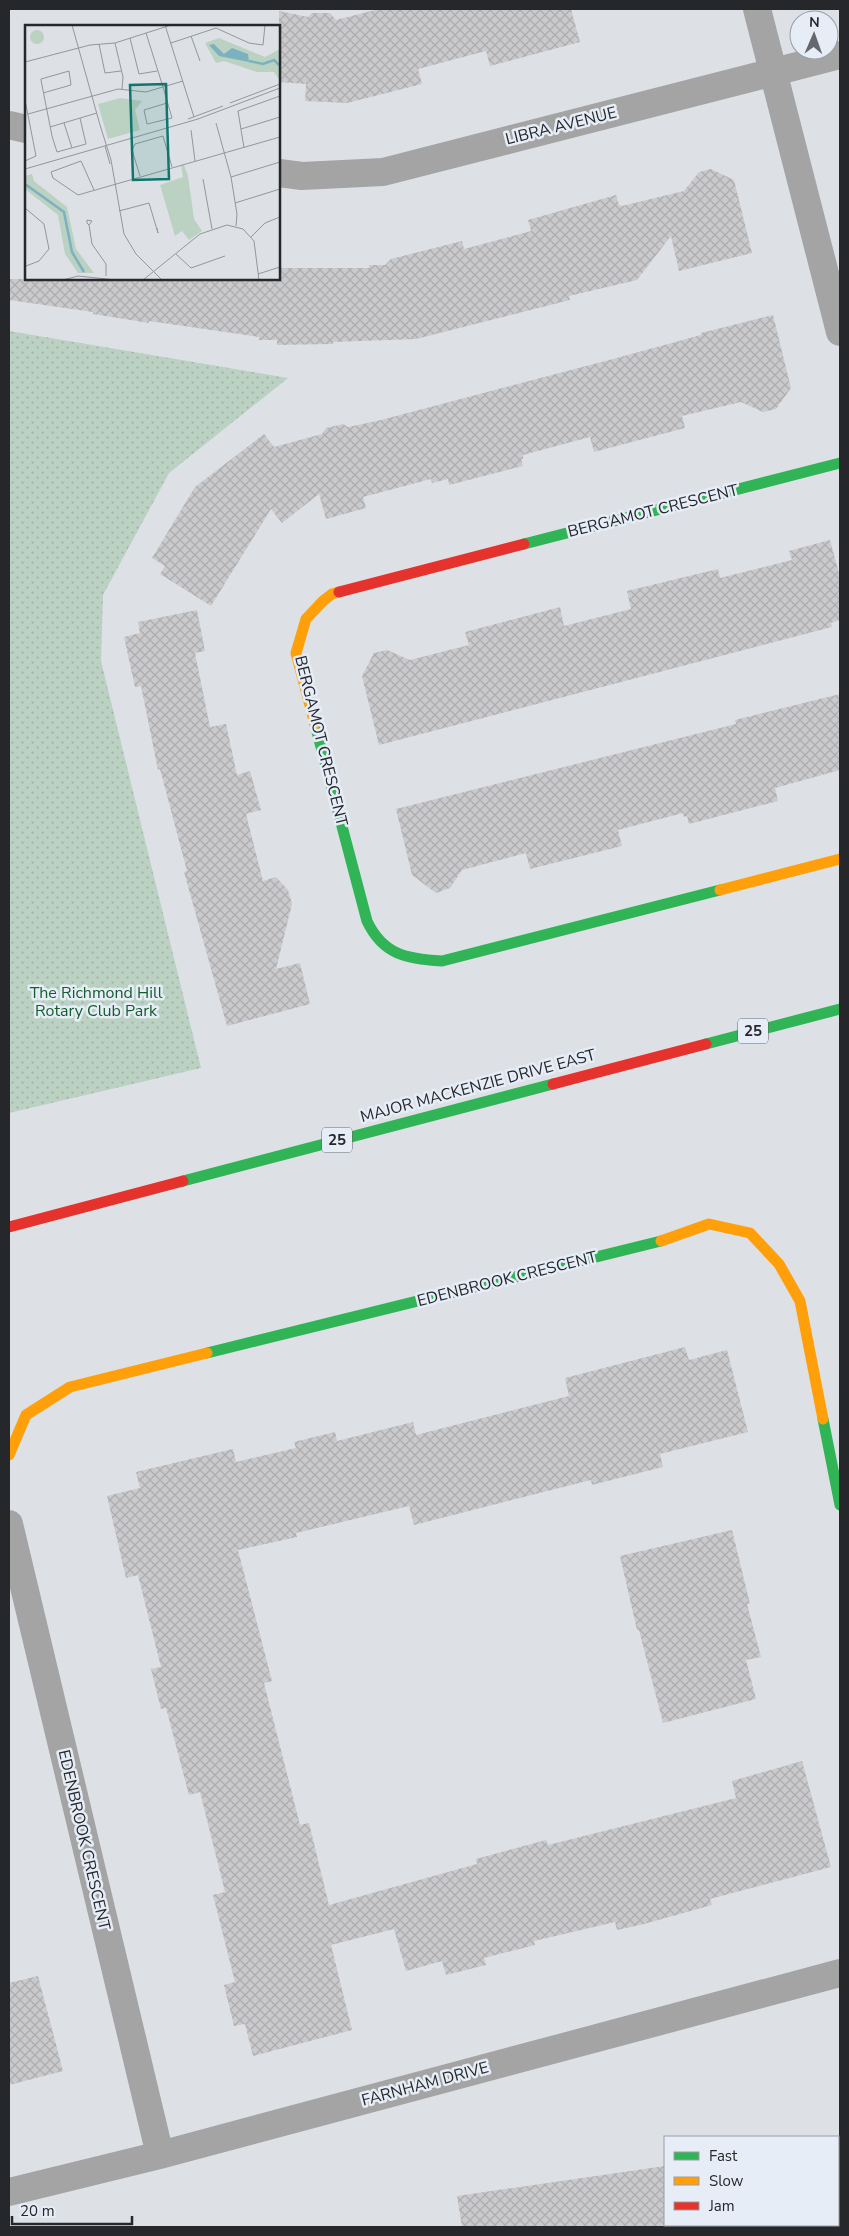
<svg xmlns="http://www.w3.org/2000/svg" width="849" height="2236" viewBox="0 0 849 2236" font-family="'Nunito Sans',sans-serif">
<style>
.park{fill:url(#park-dots)}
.building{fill:url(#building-cross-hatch)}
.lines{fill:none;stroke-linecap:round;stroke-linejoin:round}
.street{stroke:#a4a4a5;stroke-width:28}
.fast{stroke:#30b455;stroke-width:11}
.slow{stroke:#ff9f0a;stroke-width:11}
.jam{stroke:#e5322d;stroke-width:11}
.labels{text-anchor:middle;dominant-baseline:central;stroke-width:5;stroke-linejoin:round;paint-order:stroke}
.shield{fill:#e6edf7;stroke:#5f6268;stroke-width:1}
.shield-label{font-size:15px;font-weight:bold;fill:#25272b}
.street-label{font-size:16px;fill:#25272b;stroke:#e6edf7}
.park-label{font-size:16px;fill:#135d2a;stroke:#e6edf7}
.inset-river{fill:none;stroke:#7cb1c0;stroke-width:2.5}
.inset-road{fill:none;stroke:#93979b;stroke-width:1}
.view{fill:#0f766e;fill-opacity:0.15;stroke:#0f766e;stroke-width:2.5}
.inset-edge{fill:none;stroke:#25272b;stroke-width:2.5}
</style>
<defs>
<pattern id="park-dots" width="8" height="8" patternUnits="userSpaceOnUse" patternTransform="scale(1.25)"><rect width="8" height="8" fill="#bbd1c2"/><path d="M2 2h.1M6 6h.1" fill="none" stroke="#a1b3a7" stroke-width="1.8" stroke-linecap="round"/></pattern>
<pattern id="building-cross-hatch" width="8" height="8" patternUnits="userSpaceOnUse" patternTransform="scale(1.25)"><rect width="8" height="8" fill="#cac9cc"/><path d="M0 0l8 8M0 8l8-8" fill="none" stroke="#adadaf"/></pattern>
</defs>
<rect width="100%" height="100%" fill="#dde1e6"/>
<!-- park -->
<path class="park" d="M 9,331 L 288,378 L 169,473 L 103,595 L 101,661 L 201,1068 L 9,1113 Z"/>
<!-- building -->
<path class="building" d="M 379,9 L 571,9 L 580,42 L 490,66 L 486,51 L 418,69 L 422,84 L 347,103 L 305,101 L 306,84 L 279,82 L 279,11 L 308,17 L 312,13 L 330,13 L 336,20 Z
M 711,169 L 734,180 L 752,253 L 679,271 L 671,236 L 637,280 L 569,296 L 570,300 L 416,339 L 333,342 L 333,344 L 277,345 L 277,340 L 259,340 L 259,337 L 149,321 L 149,323 L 93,314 L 93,312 L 9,300 L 9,279 L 279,279 L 279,268 L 369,268 L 369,265 L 385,265 L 391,259 L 462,241 L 464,249 L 531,231 L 528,220 L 616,195 L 619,205 L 622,206 L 684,191 L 699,172 Z
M 773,315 L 791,388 L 776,409 L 763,412 L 741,402 L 682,416 L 685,428 L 594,452 L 590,437 L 523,455 L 523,459 L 521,459 L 523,466 L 449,485 L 448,479 L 432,483 L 431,479 L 363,497 L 366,508 L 326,519 L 319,494 L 282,523 L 271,509 L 211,606 L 160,574 L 165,566 L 152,558 L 195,487 L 264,434 L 274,447 L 322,434 L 326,428 L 343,424 L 348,427 L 377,421 L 613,359 L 701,335 L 701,333 Z
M 830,540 L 840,577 L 840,620 L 831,623 L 832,627 L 379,745 L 362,676 L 374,653 L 387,650 L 410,660 L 469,645 L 465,632 L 560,607 L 564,626 L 631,609 L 627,591 L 718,569 L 720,578 L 792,560 L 789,551 Z
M 197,610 L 205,651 L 195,653 L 210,727 L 226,724 L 237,775 L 250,771 L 261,810 L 246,814 L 263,881 L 276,877 L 288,890 L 292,904 L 276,969 L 300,963 L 310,1004 L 227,1026 L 184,872 L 187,871 L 160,769 L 158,770 L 141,686 L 135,687 L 124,637 L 140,633 L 138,622 Z
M 840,694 L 840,770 L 775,788 L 778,801 L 689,824 L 687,816 L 684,817 L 683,813 L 618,830 L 622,846 L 530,869 L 526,853 L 462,870 L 450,888 L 436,893 L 412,875 L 396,809 L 736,724 L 735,720 Z
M 685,1347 L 689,1360 L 727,1350 L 748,1432 L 660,1454 L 663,1467 L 592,1485 L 591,1480 L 414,1525 L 409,1506 L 296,1533 L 297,1537 L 238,1550 L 272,1681 L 264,1683 L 300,1825 L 309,1823 L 329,1905 L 477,1864 L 476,1859 L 546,1840 L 548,1845 L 736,1798 L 732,1781 L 802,1761 L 831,1867 L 710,1899 L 712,1905 L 644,1924 L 617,1930 L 615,1922 L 534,1941 L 535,1945 L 484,1958 L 486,1965 L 446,1975 L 442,1961 L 406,1971 L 394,1929 L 331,1945 L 352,2030 L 253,2056 L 245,2024 L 234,2026 L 224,1985 L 235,1982 L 213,1895 L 225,1892 L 200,1792 L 189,1795 L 166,1708 L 161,1709 L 151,1669 L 161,1667 L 138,1575 L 126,1578 L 107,1496 L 140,1488 L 136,1472 L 233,1449 L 236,1462 L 296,1448 L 294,1442 L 335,1432 L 337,1441 L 413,1422 L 416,1435 L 569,1396 L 565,1378 Z
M 732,1530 L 750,1604 L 747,1604 L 761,1657 L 746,1660 L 756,1699 L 663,1723 L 639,1630 L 637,1630 L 620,1556 Z
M 38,1976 L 63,2071 L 9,2085 L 9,1983 Z
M 665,2166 L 665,2227 L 462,2227 L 457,2196 Z"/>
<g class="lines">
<!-- street -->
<path class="street" d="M 757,9 L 840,332
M 9,125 L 26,129
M 279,173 L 302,176 L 383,172 L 840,55
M 9,1524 L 160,2155
M 9,2192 L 160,2155 L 840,1973"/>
<!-- fast -->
<path class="fast" d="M 524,544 L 840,463
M 315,724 L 367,921 C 383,955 407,959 442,961 L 720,890
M 706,1044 L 840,1009
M 183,1181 L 553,1084
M 207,1353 L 661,1241
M 823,1419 L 840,1505"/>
<!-- slow -->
<path class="slow" d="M 315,724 L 296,653 L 306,619 L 323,601 L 332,594 L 339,592
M 720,890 L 840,859
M 661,1241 L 709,1224 L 750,1233 L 779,1264 L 800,1301 L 823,1419
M 9,1455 L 26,1415 L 70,1387 L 207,1353"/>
<!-- jam -->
<path class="jam" d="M 339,592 L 524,544
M 553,1084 L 706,1044
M 9,1227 L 183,1181"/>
</g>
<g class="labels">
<!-- shield labels -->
<g class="shield">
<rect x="738" y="1018.5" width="30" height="25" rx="4"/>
<rect x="322" y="1127.5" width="30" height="25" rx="4"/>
</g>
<g class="shield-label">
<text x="753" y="1031">25</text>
<text x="337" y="1140">25</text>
</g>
<!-- street labels -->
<g class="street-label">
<text transform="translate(561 126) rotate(-14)">LIBRA AVENUE</text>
<text transform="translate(653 511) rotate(-14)">BERGAMOT CRESCENT</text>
<text transform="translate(321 741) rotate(76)">BERGAMOT CRESCENT</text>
<text transform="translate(478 1086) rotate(-15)">MAJOR MACKENZIE DRIVE EAST</text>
<text transform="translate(507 1279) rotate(-14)">EDENBROOK CRESCENT</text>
<text transform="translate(84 1840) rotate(77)">EDENBROOK CRESCENT</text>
<text transform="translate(425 2084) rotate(-15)">FARNHAM DRIVE</text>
</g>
<!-- park labels -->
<g class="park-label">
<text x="96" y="993">The Richmond Hill<tspan x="96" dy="18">Rotary Club Park</tspan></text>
</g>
</g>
<!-- overview -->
<g transform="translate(25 25)">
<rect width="255" height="255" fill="#dde1e6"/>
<path d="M 7,149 L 9,156 L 42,182 L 51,224 L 69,248 L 53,248 L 40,229 L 33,190 L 0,164 L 0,151 Z" fill="#bbd1c2"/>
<path d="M 194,13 L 240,32 L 255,24 L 255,56 L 249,47 L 232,47 L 199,36 L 191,38 L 180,18 ZM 95,73 L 117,76 L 110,85 L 115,105 L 83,114 L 73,79 ZM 156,140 L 159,140 L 163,151 L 169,194 L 177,206 L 164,215 L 157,206 L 150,211 L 135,160 L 158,152 Z" fill="#bbd1c2"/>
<path d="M5 12a7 7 0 1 1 14 0a7 7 0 1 1-14 0Z" fill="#bbd1c2"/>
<path d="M 189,19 L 199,29 L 207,23 L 223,29 L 224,37 L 194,31 L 184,20 Z" fill="#7cb1c0"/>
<path class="inset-river" d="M 224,36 L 238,39 L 249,35 L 254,40M 0,159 L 39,187 L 47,227 L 59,247"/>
<path class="inset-road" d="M 47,0 L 75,100M 140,0 L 169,92M 121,8 L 138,62 L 147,93 L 122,99 L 119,85 L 142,78M 166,11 L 175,36M 105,13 L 114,49 L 132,46M 90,18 L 98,52 L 97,64M 146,18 L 191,3 L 224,18 L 238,20 L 240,0M 74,19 L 80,48 L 96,46M 0,37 L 65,20 L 90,18 L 146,0M 18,68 L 46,60 L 44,46 L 16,54 L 16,55 L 27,111 L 32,127 L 61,119 L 55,93M 0,75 L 11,131 L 0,136M 205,78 L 255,59M 3,89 L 93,64 L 121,67 L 158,56M 163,94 L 198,81M 39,98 L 47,123M 191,98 L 206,152 L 212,189 L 211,201M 75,100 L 86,135 L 99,209 L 111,229 L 137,255M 25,102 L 72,88M 216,104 L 255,92M 166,105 L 170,136M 80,121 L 85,139M 219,123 L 213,86 L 255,71M 0,144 L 173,94 L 255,63M 115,151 L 107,125 L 110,119 L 138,111 L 147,142M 206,152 L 255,137M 178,154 L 187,204M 69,165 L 56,136 L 26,147 L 28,153 L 53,170 L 255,112M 210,178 L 255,164M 0,183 L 19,199 L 24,224 L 14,236 L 1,241M 94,186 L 124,178 L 133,208 L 132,203M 62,195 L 67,196 L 64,200 L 62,198 ZM 64,200 L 67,219 L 81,239 L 81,251M 226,212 L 240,198 L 255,192M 151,229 L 166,243 L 200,231M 233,249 L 255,242M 38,255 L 53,251 L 91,255M 118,255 L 175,209 L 202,200 L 218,204 L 229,216 L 234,255"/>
<path class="view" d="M 141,59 L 144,154 L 108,155 L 105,60 Z"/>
<rect width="255" height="255" class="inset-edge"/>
</g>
<!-- border -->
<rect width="849" height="2236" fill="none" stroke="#25272b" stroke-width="20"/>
<!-- legend -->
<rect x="664" y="2136" width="175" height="90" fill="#e6edf7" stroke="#999ea5"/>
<rect x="674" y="2152" width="25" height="8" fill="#30b455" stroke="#999ea5"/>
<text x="709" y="2161" font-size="15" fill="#25272b">Fast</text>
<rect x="674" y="2177" width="25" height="8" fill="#ff9f0a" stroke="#999ea5"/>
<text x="709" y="2186" font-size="15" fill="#25272b">Slow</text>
<rect x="674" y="2202" width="25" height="8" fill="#e5322d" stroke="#999ea5"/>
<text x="709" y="2211" font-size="15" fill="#25272b">Jam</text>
<!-- north arrow -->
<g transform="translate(814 35) rotate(2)"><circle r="24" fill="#e6edf7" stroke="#999ea5"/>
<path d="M0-4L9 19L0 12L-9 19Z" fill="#65686c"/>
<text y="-8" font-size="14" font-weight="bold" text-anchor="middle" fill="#25272b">N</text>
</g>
<!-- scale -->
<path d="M12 2216v8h120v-8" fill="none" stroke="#25272b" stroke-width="2.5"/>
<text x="20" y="2216" font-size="15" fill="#25272b" stroke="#e6edf7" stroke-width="4" paint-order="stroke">20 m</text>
</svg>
